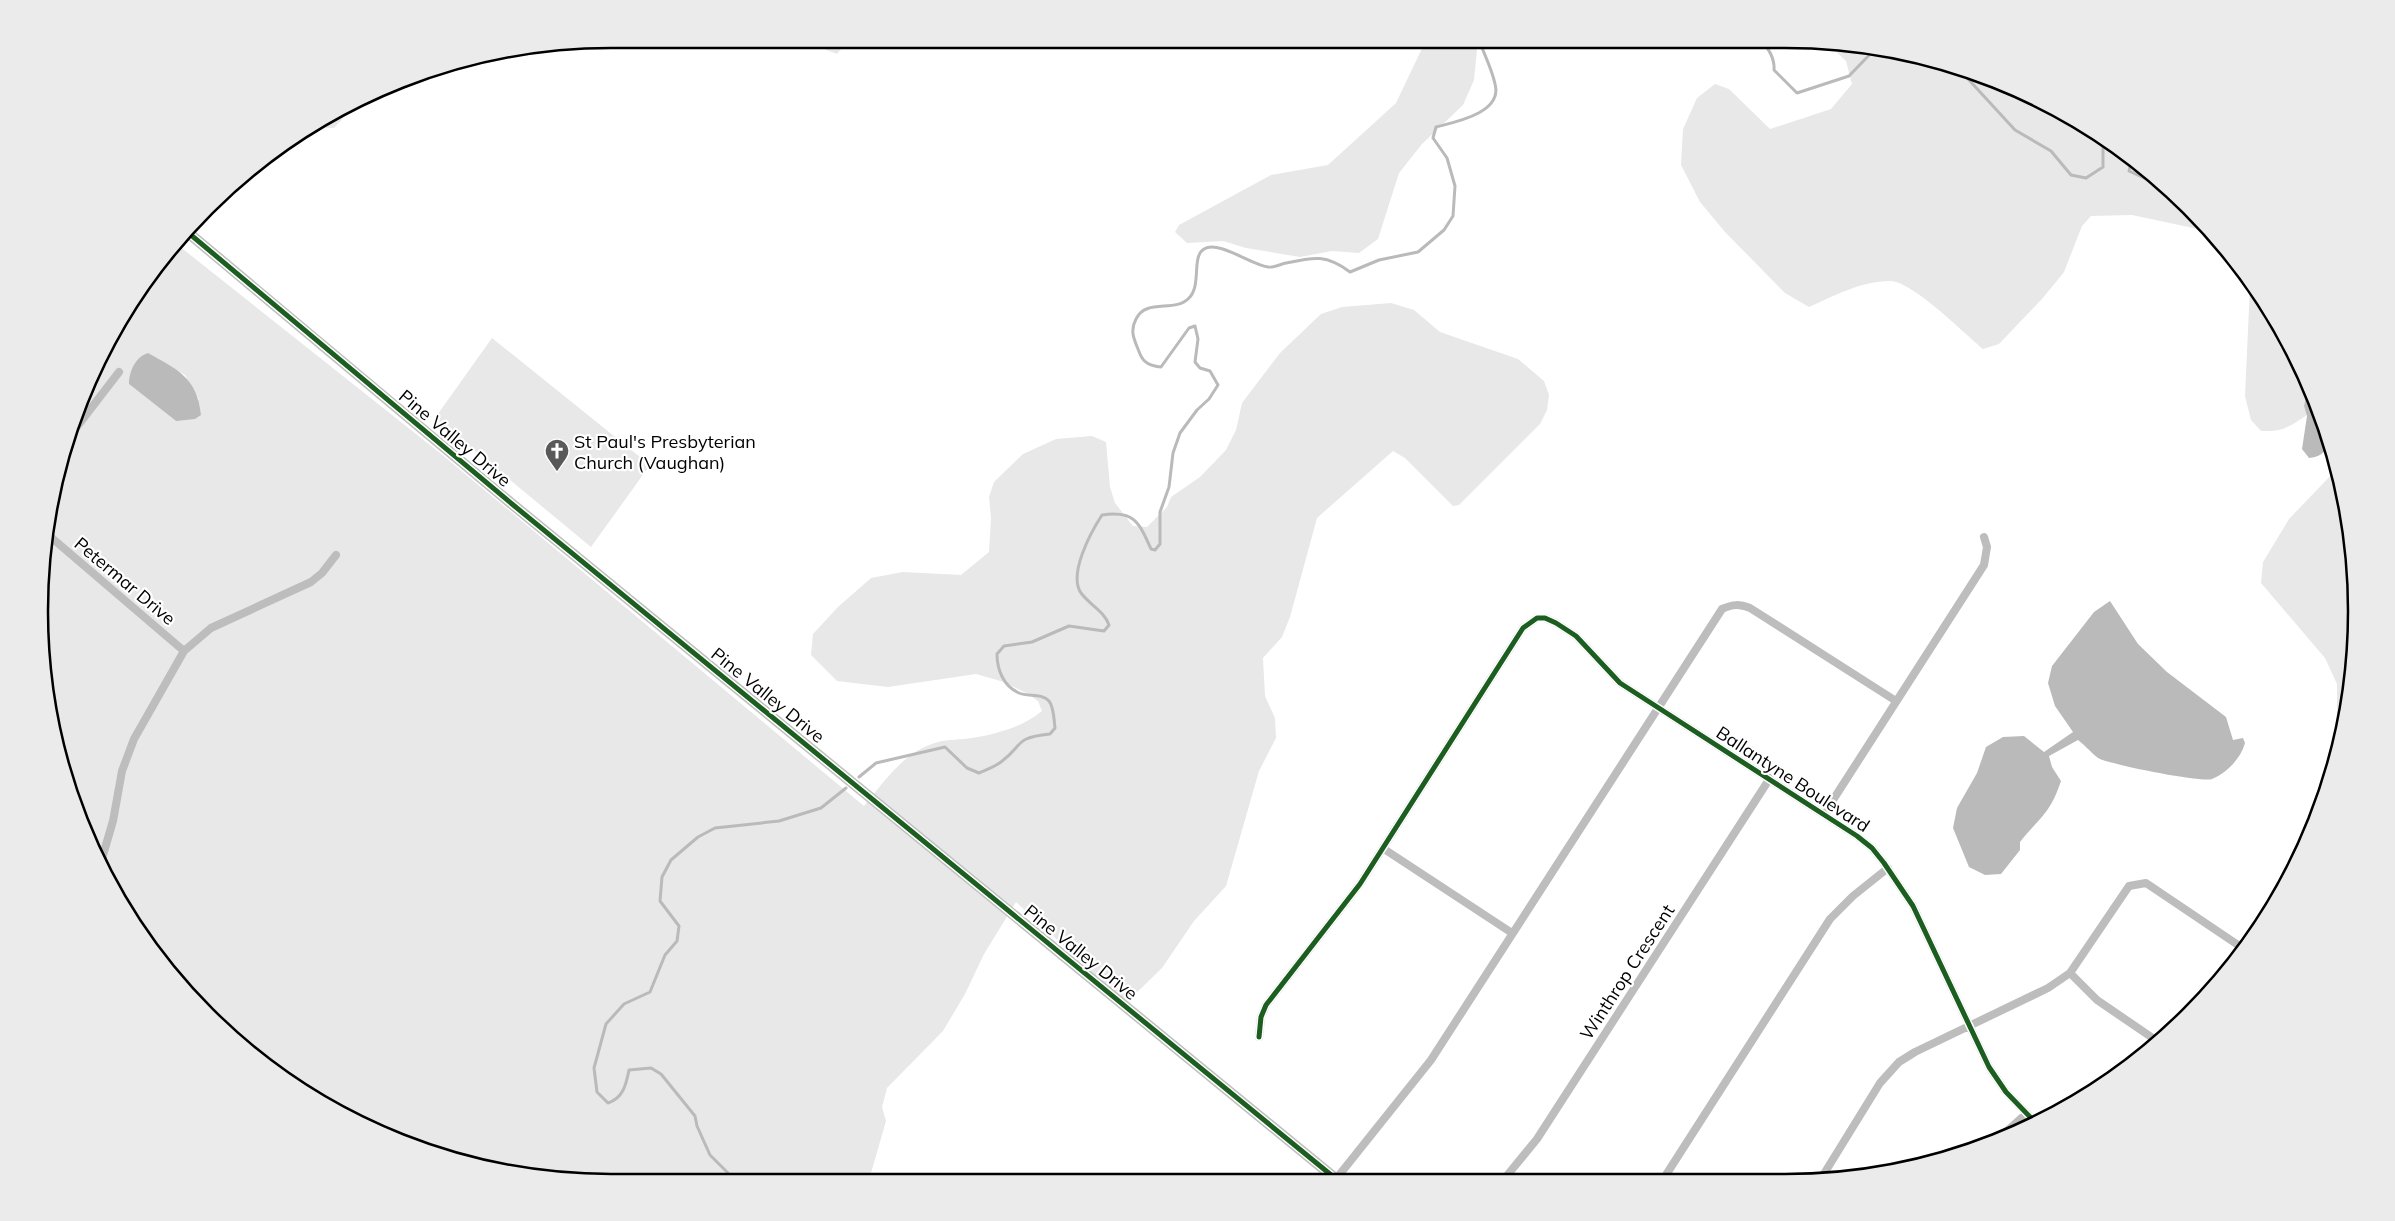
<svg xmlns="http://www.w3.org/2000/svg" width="2395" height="1221" viewBox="0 0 2395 1221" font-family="Mulish,sans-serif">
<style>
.green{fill:#e8e8e8;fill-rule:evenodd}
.water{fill:#bababa}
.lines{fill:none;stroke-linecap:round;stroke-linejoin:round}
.stream{stroke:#bababa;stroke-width:3}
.street{stroke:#bdbdbd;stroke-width:8}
.secondary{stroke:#bfbfbf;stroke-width:11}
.cycleway-casing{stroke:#fff;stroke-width:8}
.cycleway{stroke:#1b5e20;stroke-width:5}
.labels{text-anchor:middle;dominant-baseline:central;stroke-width:4.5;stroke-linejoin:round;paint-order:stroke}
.street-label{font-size:18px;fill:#000;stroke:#fff}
.poi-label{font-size:18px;fill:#000;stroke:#fff;text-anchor:start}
.rim{fill:none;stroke:#000;stroke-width:2.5}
</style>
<rect width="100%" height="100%" fill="#fff"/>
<!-- green -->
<path class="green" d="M 798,39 L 849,39 L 837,54 Z
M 1426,40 L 1478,40 L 1474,80 L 1463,105 L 1422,144 L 1399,173 L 1378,239 L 1359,253 L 1332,251 L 1300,257 L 1246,248 L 1223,241 L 1187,243 L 1175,232 L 1179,225 L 1271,175 L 1328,165 L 1396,103 Z
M 1825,41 L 1932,58 L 2037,98 L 2132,157 L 2214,233 L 2280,324 L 2308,388 L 2304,406 L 2307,415 C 2289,427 2282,432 2261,431 L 2251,420 L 2245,396 L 2250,286 L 2218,246 L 2198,229 L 2132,215 L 2091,216 L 2082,226 L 2064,272 L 2042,299 L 1999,344 L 1983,349 C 1964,333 1912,281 1890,281 C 1861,281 1834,296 1809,307 L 1785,293 L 1725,232 L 1700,202 L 1681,165 L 1683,129 L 1697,98 L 1715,84 L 1729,89 L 1770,129 L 1831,109 L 1852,84 L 1846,61 Z
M 362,98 L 334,128 L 308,127 L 325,115 Z
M 174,242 L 440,453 L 864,806 C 885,781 904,751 938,742 C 948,739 961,740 972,738 C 996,734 1023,727 1042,711 L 1038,701 L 1028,694 L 1004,682 L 976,674 L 888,687 L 837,681 L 811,655 L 813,634 L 838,607 L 871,578 L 903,572 L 961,575 L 989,552 L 991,518 L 989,497 L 994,482 L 1023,454 L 1056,439 L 1092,436 L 1106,442 L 1110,487 L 1115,503 L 1133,526 L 1147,527 L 1167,507 L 1171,497 L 1200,477 L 1226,450 L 1236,430 L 1242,403 L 1280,353 L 1321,314 L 1342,307 L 1391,303 L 1414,310 L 1440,332 L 1518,359 L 1544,381 L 1549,395 L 1547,410 L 1540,424 L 1459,505 L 1453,506 L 1405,458 L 1393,451 L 1317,518 L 1290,617 L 1282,637 L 1263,658 L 1265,696 L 1275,718 L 1276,738 L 1259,771 L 1226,886 L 1194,921 L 1162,968 L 1126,1003 L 1016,902 L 984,954 L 965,994 L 943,1031 L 887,1088 L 882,1107 L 886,1121 L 869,1180 L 573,1181 L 463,1163 L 358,1123 L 293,1086 L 206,1015 L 157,958 L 98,864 L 69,794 L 44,685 L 39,610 L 50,499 L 82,392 L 115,324 ZM 148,353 L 185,375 L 199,399 L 176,421 L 129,384 Z
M 492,338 L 650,465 L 591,547 L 435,418 Z
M 2336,470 L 2351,536 L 2355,648 L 2342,724 L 2337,718 L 2337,684 L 2325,658 L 2261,583 L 2263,562 L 2289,519 Z"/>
<!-- water -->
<path class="water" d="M 148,353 C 178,370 197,377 201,415 L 195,419 L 176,421 L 129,384 C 129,372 135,357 148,353 Z
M 2308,388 C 2317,406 2347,454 2309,458 L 2302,449 L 2307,416 L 2304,406 Z
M 2110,601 L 2138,644 L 2167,672 L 2226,717 L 2233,740 L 2243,738 L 2245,743 C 2241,758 2227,773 2212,779 C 2202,783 2108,764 2098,758 C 2091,753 2085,745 2078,740 L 2049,756 L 2052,767 L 2061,781 C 2050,814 2040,817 2020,842 L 2020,850 L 2001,874 L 1985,875 L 1969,867 L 1953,828 L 1957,808 L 1977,773 L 1986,747 L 2003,737 L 2024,736 L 2044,752 L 2073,732 L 2055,706 L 2048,683 L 2052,666 L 2094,612 Z"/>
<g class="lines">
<!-- stream -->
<path class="stream" d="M 1761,40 C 1768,47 1775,59 1774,70 L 1797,93 L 1849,76 L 1875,49
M 1958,68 L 2015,130 L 2051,151 L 2071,175 L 2086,178 L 2103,167 L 2103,138
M 2132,157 L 2129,171 L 2144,178 L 2151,174
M 859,777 L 876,763 L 945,747 L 967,768 L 979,773 C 986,770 994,767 1001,762 C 1025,744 1013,738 1050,734 L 1055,728 C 1054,720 1054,707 1049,701 C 1042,693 1028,697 1019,693 C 1003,686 997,669 997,654 L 1004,646 L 1032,642 L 1069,626 L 1104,631 L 1109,625 C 1104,611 1090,605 1081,593 C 1068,574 1091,532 1102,515 C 1134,510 1139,522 1151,549 L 1155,550 L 1160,544 L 1160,512 L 1169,487 L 1173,453 L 1180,433 L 1197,410 L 1209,399 L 1218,385 L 1210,371 L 1200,368 L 1195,362 L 1198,339 L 1195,326 L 1189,328 L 1161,367 C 1152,366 1144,364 1140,354 C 1135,341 1129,332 1136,319 C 1146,298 1175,313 1189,298 C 1202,285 1191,257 1204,249 C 1219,240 1251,265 1268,267 C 1273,268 1281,264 1286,263 C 1314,257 1326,254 1350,272 L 1379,260 L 1418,252 L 1444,230 L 1453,216 L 1455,186 L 1447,158 L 1433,138 L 1436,127 C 1455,122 1503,113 1495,84 C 1492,69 1484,54 1479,40
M 736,1181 L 710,1155 L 697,1126 L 695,1116 L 661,1074 L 651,1068 L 629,1070 C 626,1085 623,1098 608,1103 L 597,1092 L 594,1068 L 606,1024 L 624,1004 L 650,992 L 665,955 L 677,941 L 679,926 L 660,901 L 662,877 L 671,860 L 698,837 L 715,828 L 779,821 L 821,808 L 846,788"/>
<!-- street -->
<path class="street" d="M 69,437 L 119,372
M 46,533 L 184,651
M 1824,814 L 1984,565 L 1987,547 L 1984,537
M 1384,849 L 1512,933
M 102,870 L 103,855 L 113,821 L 122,771 L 134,739 L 184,651 L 211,628 L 311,582 L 322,573 L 336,555
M 2070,973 L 2097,1000 L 2157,1041
M 1259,1037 L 1261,1017 L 1266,1005 L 1360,884 L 1523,628 L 1537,618 L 1545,618 L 1556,623 L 1576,636 L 1620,683 L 1857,836 L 1872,848 L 1884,863 L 1913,906 L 1989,1067 L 2006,1092 L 2034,1121
M 1997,1140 L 2026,1114
M 1822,1177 L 1880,1083 L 1899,1062 L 1915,1052 L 2048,988 L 2070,973 L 2129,886 L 2146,883 L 2241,947
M 1505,1178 L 1537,1139 L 1770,778
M 1664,1178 L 1830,919 L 1853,896 L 1888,868
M 1336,1179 L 1431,1060 L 1722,609 C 1733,604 1739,604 1750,608 L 1896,701"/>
<!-- secondary -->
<path class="secondary" d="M 185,230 L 512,504 L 1336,1179"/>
<defs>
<path id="cycleway" d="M 185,230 L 512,504 L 1336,1179
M 1259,1037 L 1261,1017 L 1266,1005 L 1360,884 L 1523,628 L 1537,618 L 1545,618 L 1556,623 L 1576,636 L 1620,683 L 1857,836 L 1872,848 L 1884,863 L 1913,906 L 1989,1067 L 2006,1092 L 2034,1121"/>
</defs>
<!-- cycleway casing -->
<use href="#cycleway" class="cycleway-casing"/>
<!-- cycleway -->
<use href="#cycleway" class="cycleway"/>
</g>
<!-- icons -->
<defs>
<symbol id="church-pin" viewBox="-11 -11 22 30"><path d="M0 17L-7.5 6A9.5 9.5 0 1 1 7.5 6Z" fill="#595959" stroke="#fff"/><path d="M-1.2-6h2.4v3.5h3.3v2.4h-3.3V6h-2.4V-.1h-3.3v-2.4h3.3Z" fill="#fff"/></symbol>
</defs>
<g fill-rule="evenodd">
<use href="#church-pin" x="543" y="437" width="28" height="38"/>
</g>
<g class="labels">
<!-- street labels -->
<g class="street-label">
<text transform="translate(455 438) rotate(40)">Pine Valley Drive</text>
<text transform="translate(125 581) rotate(40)">Petermar Drive</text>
<text transform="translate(768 695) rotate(39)">Pine Valley Drive</text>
<text transform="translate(1793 779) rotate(33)">Ballantyne Boulevard</text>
<text transform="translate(1081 952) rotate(39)">Pine Valley Drive</text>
<text transform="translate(1627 972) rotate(-57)">Winthrop Crescent</text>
</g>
<!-- poi labels -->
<g class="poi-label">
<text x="574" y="441">St Paul's Presbyterian<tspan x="574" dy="21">Church (Vaughan)</tspan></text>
</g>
</g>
<!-- crop -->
<path d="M0 0H2395V1221H0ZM611 48H1785A563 563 0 0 1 2348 611V611A563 563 0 0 1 1785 1174H611A563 563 0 0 1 48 611V611A563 563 0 0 1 611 48Z" fill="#ebebeb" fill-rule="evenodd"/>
<path class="rim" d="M611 48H1785A563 563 0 0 1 2348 611V611A563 563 0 0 1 1785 1174H611A563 563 0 0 1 48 611V611A563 563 0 0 1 611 48Z"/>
</svg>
